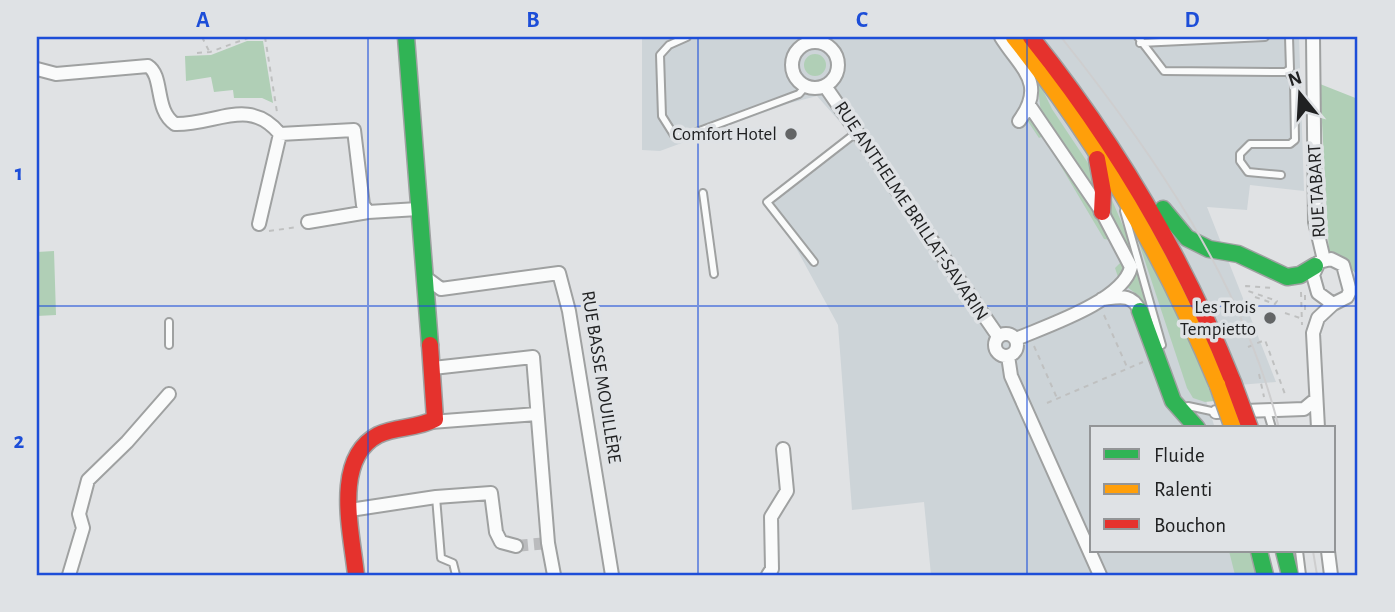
<svg xmlns="http://www.w3.org/2000/svg" width="1395" height="612" viewBox="0 0 1395 612" font-family="'Alegreya Sans',sans-serif">
<style>
.built{fill:#cdd4d8}
.green{fill:#b0cfb6}
.lines{fill:none;stroke-linecap:round;stroke-linejoin:round}
.street-tunnel{stroke:#babbbd;stroke-width:12;stroke-dasharray:12 6;stroke-linecap:butt}
.lane-casing{stroke:#9fa1a1;stroke-width:10}
.street-casing{stroke:#9fa1a1;stroke-width:16}
.fast-casing{stroke:#9fa1a1;stroke-width:19}
.slow-casing{stroke:#9fa1a1;stroke-width:19}
.jam-casing{stroke:#9fa1a1;stroke-width:19}
.path{stroke:#bfc0c0;stroke-width:2;stroke-dasharray:5 5;stroke-linecap:butt}
.lane{stroke:#fafbfb;stroke-width:6}
.street{stroke:#fafbfb;stroke-width:12}
.fast{stroke:#30b455;stroke-width:16}
.slow{stroke:#ff9f0a;stroke-width:16}
.jam{stroke:#e5322d;stroke-width:16}
.tram{stroke:#cececf;stroke-width:2}
.slow-bridge-casing{stroke:#9fa1a1;stroke-width:19;stroke-linecap:butt}
.jam-bridge-casing{stroke:#9fa1a1;stroke-width:19;stroke-linecap:butt}
.slow-bridge{stroke:#ff9f0a;stroke-width:16}
.jam-bridge{stroke:#e5322d;stroke-width:16}
.grid{fill:none;stroke:#1d4ed8;stroke-width:2;stroke-opacity:0.55}
.poi-dot{fill:#636566;stroke:#dfe2e5;stroke-width:2.5}
.labels{text-anchor:middle;dominant-baseline:central;stroke-width:7;stroke-linejoin:round;paint-order:stroke}
.poi-label{font-size:19px;fill:#202122;stroke:#dfe2e5;text-anchor:end}
.street-label{font-size:19px;fill:#202122;stroke:#dfe2e5}
.neatline{fill:none;stroke:#1d4ed8;stroke-width:2.5}
.grid-label{font-size:23px;text-anchor:middle;font-weight:bold;fill:#1d4ed8}
</style>
<rect width="100%" height="100%" fill="#e0e2e4"/>
<!-- built -->
<path class="built" d="M 642,37 L 1299,37 L 1304,191 L 1250,185 L 1247,210 L 1207,207 L 1276,382 L 1202,388 L 1215,428 L 1092,428 L 1092,551 L 1249,551 L 1255,575 L 931,575 L 924,502 L 852,510 L 838,325 L 771,202 L 855,139 L 817,96 L 790,103 L 660,151 L 642,150 Z"/>
<!-- green -->
<path class="green" d="M 247,41 L 263,41 L 273,103 L 262,98 L 234,98 L 233,90 L 214,92 L 211,77 L 186,81 L 185,56 L 211,55 Z
M804 65a11 11 0 1 1 22 0a11 11 0 1 1-22 0Z
M 1037,78 L 1052,109 L 1092,169 L 1098,195 L 1041,114 Z
M 1320,84 L 1358,99 L 1358,276 L 1341,258 L 1329,255 Z
M 1030,114 L 1111,236 L 1125,267 L 1119,280 L 1115,268 L 1122,261 L 1111,240 L 1104,239 L 1043,136 L 1039,138 L 1027,120 Z
M 1109,193 L 1129,240 L 1148,310 L 1146,311 L 1139,296 L 1127,287 L 1135,278 L 1131,254 L 1109,215 Z
M 1132,222 L 1160,270 L 1214,401 L 1205,402 L 1193,398 L 1187,388 Z
M 54,251 L 56,315 L 37,316 L 37,252 Z
M 1229,551 L 1257,551 L 1262,575 L 1235,575 Z"/>
<g class="lines">
<!-- street-tunnel -->
<path class="street-tunnel" d="M 516,546 L 548,543"/>
<defs>
<path id="lane" d="M 687,37 L 669,45 L 660,55 L 662,116 L 674,135 L 686,136 L 799,94 L 806,86
M 1138,37 L 1164,71 L 1285,72 L 1290,69 L 1289,37
M 814,42 L 814,37
M 1140,43 L 1265,37
M 1281,175 L 1248,172 L 1240,161 L 1240,154 L 1250,144 L 1290,144 L 1295,140 L 1294,80 L 1287,71
M 703,193 L 714,274
M 1124,211 L 1162,345
M 814,262 L 767,202 L 857,132
M 169,322 L 169,345
M 1188,406 L 1216,412
M 1267,411 L 1272,428
M 436,497 L 441,558 L 453,563 L 456,575
M 1299,551 L 1302,575"/>
<path id="street" d="M 1001,37 C 1021,69 1047,83 1019,121
M 1313,37 L 1315,222 L 1324,260
M792 65a23 23 0 1 1 46 0a23 23 0 1 1-46 0Z
M 37,69 L 56,74 L 148,66 C 164,76 154,110 175,124 C 216,125 249,96 280,134 L 354,130 L 363,205 L 368,212 L 418,209
M 825,86 L 998,336
M 308,222 L 368,212
M 259,224 L 280,134
M 1331,259 L 1343,265 L 1350,291 L 1347,297 L 1333,304 L 1318,293 L 1313,275 L 1319,262 Z
M 425,277 L 441,289 L 559,273 L 569,311 L 612,575
M 1102,299 C 1120,297 1132,293 1140,311
M995 345a11 11 0 1 1 22 0a11 11 0 1 1-22 0Z
M 1016,339 C 1046,326 1123,301 1131,267 L 1102,212 L 1029,105
M 1008,356 L 1011,376 L 1100,575
M 433,368 L 533,357 L 548,543 L 554,575
M 1216,412 L 1304,409 L 1316,399
M 431,422 L 537,414
M 1318,428 L 1313,333 L 1318,318 L 1333,304
M 350,510 L 436,497 L 491,493 L 496,532 L 501,542 L 516,546
M 1328,551 L 1331,575
M 69,575 L 83,528 L 79,514 L 88,480 L 127,442 L 169,394
M 768,575 L 772,569 L 771,517 L 787,491 L 783,449"/>
<path id="fast" d="M 406,37 L 430,345
M 1163,209 L 1187,238 L 1209,249 L 1238,254 L 1287,277 L 1300,275 L 1315,266
M 1140,311 L 1173,401 L 1197,428
M 1259,551 L 1265,575
M 1284,551 L 1290,575"/>
<path id="slow" d="M 1014,37 C 1099,144 1166,260 1218,386"/>
<path id="jam" d="M 1031,37 C 1116,143 1183,256 1233,382
M 1097,159 L 1103,192 L 1102,212
M 356,575 C 352,534 332,459 378,435 C 396,426 417,429 435,419 L 430,345"/>
</defs>
<!-- lane casing -->
<use href="#lane" class="lane-casing"/>
<!-- street casing -->
<use href="#street" class="street-casing"/>
<!-- fast casing -->
<use href="#fast" class="fast-casing"/>
<!-- slow casing -->
<use href="#slow" class="slow-casing"/>
<!-- jam casing -->
<use href="#jam" class="jam-casing"/>
<!-- path -->
<path class="path" d="M 202,37 L 209,51
M 265,37 L 277,112
M 376,37 L 392,38
M 197,53 L 210,52 L 248,38 L 272,37
M 269,231 L 298,227
M 1301,292 L 1302,325
M 1305,295 L 1305,314
M 1255,297 L 1275,304 L 1277,301 L 1248,291 L 1246,286 L 1272,288
M 1285,313 L 1300,318
M 1104,315 L 1127,367
M 1034,346 L 1057,398
M 1248,347 L 1265,340 L 1286,397
M 1259,374 L 1264,397
M 1047,403 L 1143,362"/>
<!-- lane -->
<use href="#lane" class="lane"/>
<!-- street -->
<use href="#street" class="street"/>
<!-- fast -->
<use href="#fast" class="fast"/>
<!-- slow -->
<use href="#slow" class="slow"/>
<!-- jam -->
<use href="#jam" class="jam"/>
<!-- tram -->
<path class="tram" d="M 1061,37 C 1154,154 1242,281 1279,428
M 1313,551 L 1317,575"/>
<defs>
<path id="slow-bridge" d="M 1218,386 L 1233,428"/>
<path id="jam-bridge" d="M 1233,382 L 1250,428"/>
</defs>
<!-- slow-bridge casing -->
<use href="#slow-bridge" class="slow-bridge-casing"/>
<!-- jam-bridge casing -->
<use href="#jam-bridge" class="jam-bridge-casing"/>
<!-- slow-bridge -->
<use href="#slow-bridge" class="slow-bridge"/>
<!-- jam-bridge -->
<use href="#jam-bridge" class="jam-bridge"/>
</g>
<!-- grid -->
<path class="grid" d="M 368,37 L 368,575M 698,37 L 698,575M 1027,37 L 1027,575M 37,306 L 1358,306"/>
<!-- markers -->
<g class="poi-dot">
<circle cx="791" cy="134" r="7"/>
<circle cx="1270" cy="318" r="7"/>
</g>
<g class="labels">
<!-- poi labels -->
<g class="poi-label">
<text x="777" y="134">Comfort Hotel</text>
<text x="1256" y="307">Les Trois<tspan x="1256" dy="22">Tempietto</tspan></text>
</g>
<!-- street labels -->
<g class="street-label">
<text transform="translate(1317 191) rotate(-93)">RUE TABART</text>
<text transform="translate(911 211) rotate(56)">RUE ANTHELME BRILLAT-SAVARIN</text>
<text transform="translate(601 377) rotate(81)">RUE BASSE MOUILLÈRE</text>
</g>
</g>
<!-- border -->
<rect width="1395" height="612" fill="none" stroke="#dfe2e5" stroke-width="77"/>
<!-- legend -->
<rect x="1090" y="426" width="245" height="126" fill="#dfe2e5" stroke="#939597" stroke-width="2"/>
<rect x="1104" y="449" width="35" height="10" fill="#30b455" stroke="#939597" stroke-width="2"/>
<text x="1154" y="462" font-size="21" fill="#202122">Fluide</text>
<rect x="1104" y="484" width="35" height="10" fill="#ff9f0a" stroke="#939597" stroke-width="2"/>
<text x="1154" y="496" font-size="21" fill="#202122">Ralenti</text>
<rect x="1104" y="519" width="35" height="10" fill="#e5322d" stroke="#939597" stroke-width="2"/>
<text x="1154" y="532" font-size="21" fill="#202122">Bouchon</text>
<!-- north arrow -->
<g transform="translate(1300 94) rotate(342)" stroke="#dfe2e5" stroke-width="5" paint-order="stroke">
<path d="M0-5L12 26L0 18L-12 26Z" fill="#202122"/>
<text y="-10" font-size="19" font-weight="bold" text-anchor="middle" fill="#202122">N</text>
</g>
<rect x="38" y="38" width="1318" height="536" class="neatline"/>
<g class="grid-label">
<text x="203" y="27">A</text>
<text x="533" y="27">B</text>
<text x="862" y="27">C</text>
<text x="1192" y="27">D</text>
<text x="19" y="180">1</text>
<text x="19" y="448">2</text>
</g>
</svg>
